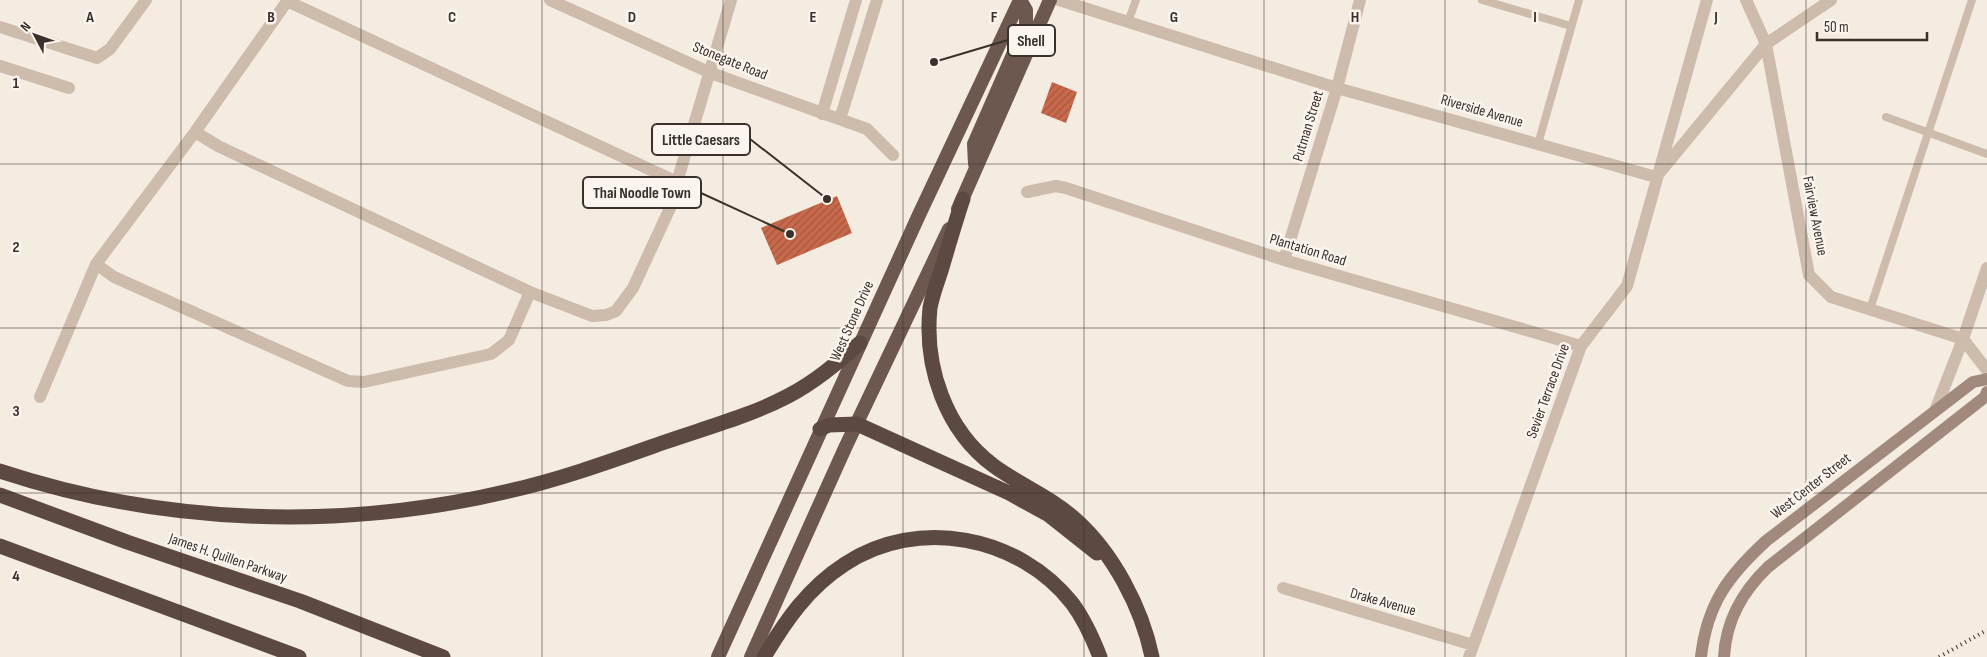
<svg xmlns="http://www.w3.org/2000/svg" width="1987" height="657" viewBox="0 0 1987 657" font-family="'Sofia Sans Condensed',sans-serif">
<style>
.building{fill:url(#building-hatch)}
.lines{fill:none;stroke-linecap:round;stroke-linejoin:round}
.service{stroke:#cdbbac;stroke-width:8}
.minor{stroke:#cdbbac;stroke-width:12}
.secondary{stroke:#a18a7d;stroke-width:12}
.trunk{stroke:#6c584f;stroke-width:14}
.motorway{stroke:#5c4a42;stroke-width:15}
.rail{stroke:#3b302b;stroke-width:4;stroke-dasharray:1 4;stroke-linecap:butt}
.grid{fill:none;stroke:#3b302b;stroke-width:1;stroke-opacity:0.55}
.labels{text-anchor:middle;dominant-baseline:central;stroke-width:5;stroke-linejoin:round;paint-order:stroke}
.street-label{font-size:15px;fill:#3b302b;stroke:#fbf5ee}
.grid-label{font-size:16px;text-anchor:middle;font-weight:bold;fill:#3b302b;stroke:#fbf5ee;stroke-width:5;stroke-linejoin:round;paint-order:stroke}
.leader{fill:none;stroke:#3b302b;stroke-width:2}
.callout-dot{fill:#3b302b;stroke:#fbf5ee;stroke-width:2}
.callout{fill:#fbf5ee;stroke:#3b302b;stroke-width:2}
.callout-label{font-size:16px;text-anchor:middle;font-weight:bold;fill:#3b302b}
</style>
<defs>
<pattern id="building-hatch" width="6" height="6" patternUnits="userSpaceOnUse" patternTransform="scale(1.25)"><rect width="6" height="6" fill="#c8694b"/><path d="M-1 1l2-2M0 6l6-6M5 7l2-2" fill="none" stroke="#a4573f"/></pattern>
</defs>
<rect width="100%" height="100%" fill="#f4ebe1"/>
<!-- building -->
<path class="building" d="M 1052,82 L 1077,92 L 1066,123 L 1041,113 Z
M 837,196 L 852,233 L 777,265 L 761,228 Z"/>
<g class="lines">
<!-- service -->
<path class="service" d="M 1482,0 L 1571,26
M 1128,22 L 1136,0
M 1886,117 L 1987,154
M 1538,144 L 1579,0
M 1870,309 L 1972,0"/>
<!-- minor -->
<path class="minor" d="M 550,0 L 711,73 L 867,129 L 893,155
M 1059,0 L 1337,88 L 1656,177 L 1766,44 L 1831,0
M 1746,0 L 1766,44 L 1809,275 L 1831,297 L 1963,339
M 287,1 L 677,182 L 731,0
M 0,27 L 97,58 L 110,49 L 146,0
M 0,66 L 69,88
M 822,114 L 856,0
M 840,119 L 877,0
M 195,132 L 218,146 L 530,292 L 592,316 L 606,315 L 616,311 L 633,288 L 670,208 L 677,182
M 1027,192 L 1056,186 L 1066,188 L 1284,260 L 1581,346
M 1284,260 L 1337,88 L 1360,0
M 96,264 L 114,277 L 348,381 L 364,382 L 491,354 L 509,340 L 530,292
M 1963,339 L 1987,370
M 40,397 L 96,264 L 195,132 L 288,0
M 1935,411 L 1963,339 L 1987,268
M 1283,588 L 1473,645
M 1469,657 L 1581,346 L 1627,286 L 1707,0"/>
<!-- secondary -->
<path class="secondary" d="M 1701,657 C 1707,604 1728,576 1766,541 L 1973,382 L 1987,379
M 1724,657 C 1726,620 1742,592 1768,567 L 1985,397 L 1987,392"/>
<!-- trunk -->
<path class="trunk" d="M 975,164 L 974,144 L 1026,25 L 1026,10 L 1020,0
M 958,209 L 1050,0
M 718,657 L 918,217 L 1020,0
M 751,657 L 845,448 L 949,229"/>
<!-- motorway -->
<path class="motorway" d="M 963,199 C 955,223 948,247 941,271 C 937,283 932,296 930,308 C 924,366 945,430 994,466 C 1020,485 1051,497 1076,520 C 1113,553 1142,608 1152,657
M 820,429 L 829,425 L 857,424 L 1009,493 L 1049,515 L 1097,553
M 0,471 C 164,525 341,531 509,491 C 562,479 614,460 665,442 C 705,428 750,416 788,396 C 815,382 837,363 860,343
M 0,495 L 127,542 L 300,601 L 443,657
M 0,546 L 299,657
M 764,657 C 786,620 808,588 845,564 C 918,516 1019,536 1072,603 C 1084,619 1093,639 1100,657"/>
<!-- rail -->
<path class="rail" d="M 1939,657 L 1987,630"/>
</g>
<!-- grid -->
<path class="grid" d="M 181,0 L 181,657M 361,0 L 361,657M 542,0 L 542,657M 723,0 L 723,657M 903,0 L 903,657M 1084,0 L 1084,657M 1264,0 L 1264,657M 1445,0 L 1445,657M 1626,0 L 1626,657M 1806,0 L 1806,657M 0,164 L 1987,164M 0,328 L 1987,328M 0,493 L 1987,493"/>
<g class="labels">
<!-- street labels -->
<g class="street-label">
<text transform="translate(730 61) rotate(22)">Stonegate Road</text>
<text transform="translate(1482 111) rotate(16)">Riverside Avenue</text>
<text transform="translate(1308 126) rotate(-73)">Putman Street</text>
<text transform="translate(1815 216) rotate(79)">Fairview Avenue</text>
<text transform="translate(1308 250) rotate(17)">Plantation Road</text>
<text transform="translate(852 321) rotate(-66)">West Stone Drive</text>
<text transform="translate(1548 391) rotate(-70)">Sevier Terrace Drive</text>
<text transform="translate(1811 486) rotate(-38)">West Center Street</text>
<text transform="translate(228 558) rotate(19)">James H. Quillen Parkway</text>
<text transform="translate(1383 602) rotate(16)">Drake Avenue</text>
</g>
</g>
<g class="grid-label">
<text x="90" y="22">A</text>
<text x="271" y="22">B</text>
<text x="452" y="22">C</text>
<text x="632" y="22">D</text>
<text x="813" y="22">E</text>
<text x="994" y="22">F</text>
<text x="1174" y="22">G</text>
<text x="1355" y="22">H</text>
<text x="1535" y="22">I</text>
<text x="1716" y="22">J</text>
<text x="16" y="88">1</text>
<text x="16" y="252">2</text>
<text x="16" y="416">3</text>
<text x="16" y="581">4</text>
</g>
<!-- callouts -->
<path class="leader" d="M934 62L1008 40M827 199L750 139M790 234L701 193"/>
<g class="callout-dot">
<circle cx="934" cy="62" r="5"/>
<circle cx="827" cy="199" r="5"/>
<circle cx="790" cy="234" r="5"/>
</g>
<g class="callout">
<rect x="1008" y="25" width="47" height="31" rx="5"/>
<rect x="652" y="124" width="98" height="31" rx="5"/>
<rect x="583" y="177" width="118" height="31" rx="5"/>
</g>
<g class="callout-label">
<text x="1031" y="46">Shell</text>
<text x="701" y="145">Little Caesars</text>
<text x="642" y="198">Thai Noodle Town</text>
</g>
<!-- north arrow -->
<g transform="translate(35 35) rotate(311)" stroke="#fbf5ee" stroke-width="4" paint-order="stroke">
<path d="M0-4L9 19L0 12L-9 19Z" fill="#3b302b"/>
<text y="-8" font-size="14" font-weight="bold" text-anchor="middle" fill="#3b302b">N</text>
</g>
<!-- scale -->
<path d="M1817 32v8h110v-8" fill="none" stroke="#3b302b" stroke-width="2.5"/>
<text x="1824" y="32" font-size="15" fill="#3b302b" stroke="#fbf5ee" stroke-width="4" paint-order="stroke">50 m</text>
</svg>
